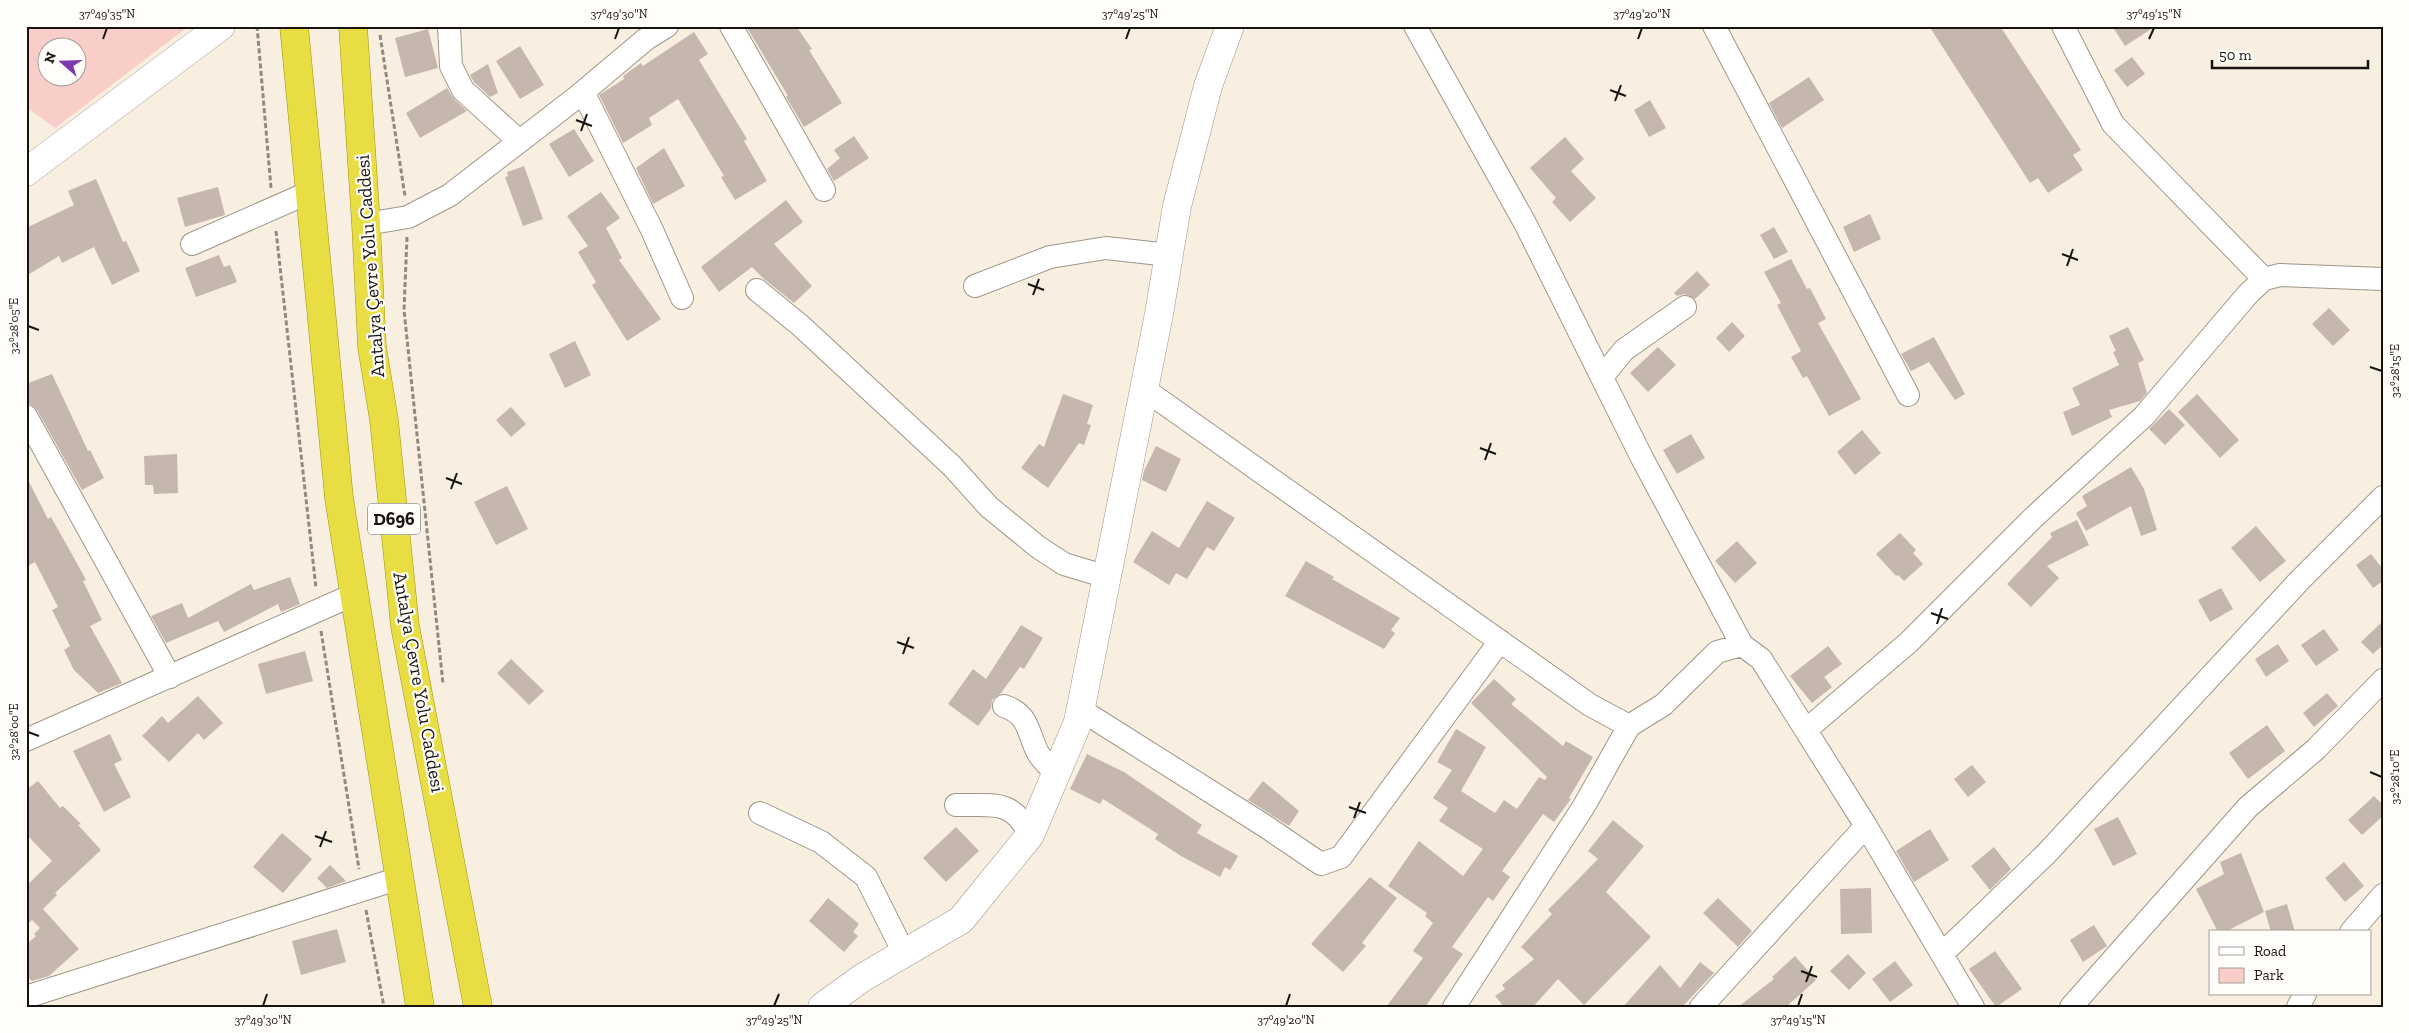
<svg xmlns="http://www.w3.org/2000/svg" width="2409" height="1033" viewBox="0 0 2409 1033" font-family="'Zilla Slab',serif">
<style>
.green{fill:#f9cdc8;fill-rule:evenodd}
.building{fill:#c6b7ae}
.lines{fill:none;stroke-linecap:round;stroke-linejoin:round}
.minor-casing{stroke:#9f9689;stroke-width:24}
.tertiary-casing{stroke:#9f9689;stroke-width:29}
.trunk-casing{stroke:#9c9114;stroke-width:29}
.path{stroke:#918a80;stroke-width:3;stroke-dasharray:5 2.5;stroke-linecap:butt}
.minor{stroke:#fff;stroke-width:22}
.tertiary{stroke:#fff;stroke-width:28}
.trunk{stroke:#e8de44;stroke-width:28}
.ticks{fill:none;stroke:#17140f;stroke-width:2}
.labels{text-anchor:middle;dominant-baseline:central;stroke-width:4.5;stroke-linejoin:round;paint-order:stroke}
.shield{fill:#fffdfa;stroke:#5d5a56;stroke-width:1}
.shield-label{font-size:18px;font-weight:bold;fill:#17140f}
.street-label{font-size:19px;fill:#17140f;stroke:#fffdfa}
.neatline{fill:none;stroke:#17140f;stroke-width:2}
.ticks-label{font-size:12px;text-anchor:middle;fill:#17140f}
</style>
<rect width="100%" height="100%" fill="#f8efe0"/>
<!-- green -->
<path class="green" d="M 26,26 L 189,26 L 55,128 L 26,107 ZM 48,48 L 78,48 L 78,78 L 48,78 Z"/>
<!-- building -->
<path class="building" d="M 746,26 L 796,26 L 812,49 L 809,50 L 842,103 L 804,127 L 786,97 L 788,96 Z
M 1929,26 L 2000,26 L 2081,150 L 2073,155 L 2083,170 L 2048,193 L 2038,178 L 2030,183 Z
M 2112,26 L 2156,26 L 2125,46 Z
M 428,29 L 438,68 L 405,77 L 395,38 Z
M 694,32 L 708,54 L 699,60 L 747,139 L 744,141 L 767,181 L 735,200 L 721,177 L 724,176 L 678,99 L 649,118 L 652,125 L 623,143 L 599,95 L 624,79 L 623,76 L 641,63 L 643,66 Z
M 520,46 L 544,85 L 520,99 L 496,61 Z
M 2132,57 L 2145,74 L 2127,87 L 2114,70 Z
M 488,64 L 498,93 L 490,97 L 474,82 L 470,75 Z
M 1809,77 L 1824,100 L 1782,128 L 1769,103 Z
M 447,88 L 454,99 L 467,111 L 420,138 L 406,113 Z
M 1650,100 L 1666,128 L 1649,137 L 1634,110 Z
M 574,129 L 594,161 L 569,177 L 549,144 Z
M 854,136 L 869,158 L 834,181 L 827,169 L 840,158 L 834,150 Z
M 1565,137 L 1584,159 L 1571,171 L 1596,198 L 1570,222 L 1552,202 L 1556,198 L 1530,168 Z
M 664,148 L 685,186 L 653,204 L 636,168 Z
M 524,166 L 543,219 L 523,226 L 505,177 L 508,176 L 507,172 Z
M 96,179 L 123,242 L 126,241 L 140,271 L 112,285 L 94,247 L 62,263 L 59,256 L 26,276 L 26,228 L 74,205 L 68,191 Z
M 218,187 L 225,215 L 185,227 L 177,198 Z
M 601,192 L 620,218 L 606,228 L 622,258 L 619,260 L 661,319 L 627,341 L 592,285 L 596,282 L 578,252 L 588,246 L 567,216 Z
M 786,200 L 803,222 L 774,244 L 812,286 L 794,303 L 764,279 L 752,267 L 719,292 L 701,267 Z
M 1870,214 L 1881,239 L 1854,252 L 1843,227 Z
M 1774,227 L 1788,252 L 1774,259 L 1760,235 Z
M 219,255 L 224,267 L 230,265 L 237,282 L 196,297 L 185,268 Z
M 1791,259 L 1807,289 L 1810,288 L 1826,319 L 1818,323 L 1861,399 L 1829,416 L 1807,376 L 1803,378 L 1791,357 L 1801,351 L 1777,305 L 1781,303 L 1764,272 Z
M 1697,271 L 1710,285 L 1695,299 L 1684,294 L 1677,296 L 1674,293 Z
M 2329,308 L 2350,330 L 2333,346 L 2312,324 Z
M 1732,322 L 1745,336 L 1729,352 L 1716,338 Z
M 2128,327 L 2144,360 L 2138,363 L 2147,393 L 2140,401 L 2109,410 L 2112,417 L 2072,436 L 2063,412 L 2080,405 L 2072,388 L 2119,365 L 2113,352 L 2116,351 L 2109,336 Z
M 1934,337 L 1965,394 L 1955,400 L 1929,362 L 1911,371 L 1901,354 Z
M 575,341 L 591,375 L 565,388 L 549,354 Z
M 1658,347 L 1676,365 L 1648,392 L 1630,373 Z
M 52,374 L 88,451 L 90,450 L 104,478 L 82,490 L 37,410 L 32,405 L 26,403 L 26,384 Z
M 1063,394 L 1093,405 L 1087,424 L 1091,425 L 1084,445 L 1079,443 L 1048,488 L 1021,468 L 1039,444 L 1044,447 Z
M 2197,394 L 2239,440 L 2220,458 L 2178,412 Z
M 511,407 L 526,424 L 511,437 L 496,420 Z
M 2169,409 L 2185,425 L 2165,445 L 2149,429 Z
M 1862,430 L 1881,453 L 1855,475 L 1837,452 Z
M 1691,434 L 1705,458 L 1677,474 L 1663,450 Z
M 1156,446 L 1181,459 L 1166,492 L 1142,480 L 1144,471 Z
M 177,454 L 178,493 L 154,494 L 153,485 L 145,485 L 144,456 Z
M 2131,467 L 2144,489 L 2157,530 L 2141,536 L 2131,506 L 2086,531 L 2076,513 L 2087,506 L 2082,496 Z
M 26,476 L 48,519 L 51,517 L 74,558 L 86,580 L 83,581 L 102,620 L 90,626 L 122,683 L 98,693 L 74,670 L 64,650 L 70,646 L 52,610 L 58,607 L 35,562 L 26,567 Z
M 507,486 L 528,529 L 496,545 L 474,502 Z
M 1207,501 L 1235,518 L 1214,551 L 1207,547 L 1187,579 L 1176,573 L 1169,585 L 1133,562 L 1152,531 L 1179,548 Z
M 2077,520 L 2089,545 L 2047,566 L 2059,578 L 2031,607 L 2007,584 L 2052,537 L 2050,533 Z
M 2256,526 L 2286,561 L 2260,582 L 2231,548 Z
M 1900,533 L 1916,550 L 1913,553 L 1923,564 L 1904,581 L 1898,575 L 1896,576 L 1876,554 Z
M 1737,541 L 1757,563 L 1735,583 L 1715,561 Z
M 2371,554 L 2383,569 L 2383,581 L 2373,588 L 2356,565 Z
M 1306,561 L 1334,577 L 1332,579 L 1400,618 L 1391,630 L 1395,633 L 1384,649 L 1285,596 Z
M 290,577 L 300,604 L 281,612 L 278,604 L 224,632 L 218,621 L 166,643 L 151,616 L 182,603 L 188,618 L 251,584 L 254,590 Z
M 2221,588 L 2233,609 L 2210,622 L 2198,600 Z
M 2383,621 L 2383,645 L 2373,654 L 2361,642 Z
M 1021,625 L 1043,638 L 1024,669 L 1020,667 L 1001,693 L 992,700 L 991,708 L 978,726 L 948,704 L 973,669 L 986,679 Z
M 2324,629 L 2339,650 L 2316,666 L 2301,645 Z
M 2278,644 L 2289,661 L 2266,677 L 2255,659 Z
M 1828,646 L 1842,664 L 1824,677 L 1832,687 L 1812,703 L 1790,676 Z
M 305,651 L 313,681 L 266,694 L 258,664 Z
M 511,659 L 544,691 L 529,705 L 497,673 Z
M 1494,679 L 1516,699 L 1511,704 L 1563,746 L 1566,741 L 1593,757 L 1569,798 L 1571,799 L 1554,822 L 1543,814 L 1502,871 L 1510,877 L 1493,901 L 1488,897 L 1452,947 L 1463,954 L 1425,1007 L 1386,1007 L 1423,958 L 1413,951 L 1433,923 L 1425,916 L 1427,913 L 1388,886 L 1419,841 L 1463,876 L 1483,849 L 1439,821 L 1448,808 L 1433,798 L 1452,770 L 1437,762 L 1456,729 L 1486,747 L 1461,791 L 1495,813 L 1504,800 L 1517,809 L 1539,777 L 1545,780 L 1547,777 L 1471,703 Z
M 2327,693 L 2338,706 L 2314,727 L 2303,713 Z
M 198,696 L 223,723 L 204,740 L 198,733 L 169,762 L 142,736 L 162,716 L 168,723 Z
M 2267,725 L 2285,751 L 2248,779 L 2229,753 Z
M 110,734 L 122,760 L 114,764 L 131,797 L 104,812 L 73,751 Z
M 1087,754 L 1124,772 L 1202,825 L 1197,833 L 1238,856 L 1230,870 L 1225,867 L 1220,877 L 1181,856 L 1155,839 L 1158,834 L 1103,799 L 1100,804 L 1070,789 Z
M 1972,765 L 1986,782 L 1968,797 L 1954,779 Z
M 38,781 L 60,808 L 63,806 L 81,824 L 78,825 L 101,850 L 55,893 L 57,895 L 43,909 L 79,949 L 49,976 L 32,981 L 26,975 L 26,945 L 36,936 L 34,934 L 40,928 L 32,920 L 26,925 L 26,886 L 52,861 L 26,834 L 26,790 Z
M 1263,781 L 1299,811 L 1289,826 L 1248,800 Z
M 2374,796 L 2383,805 L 2383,816 L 2362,835 L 2348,820 Z
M 2118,817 L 2137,854 L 2113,866 L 2094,829 Z
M 1613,820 L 1644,846 L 1606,892 L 1651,937 L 1584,1005 L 1558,979 L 1533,1007 L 1504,1007 L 1495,996 L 1505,989 L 1502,985 L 1534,959 L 1521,947 L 1552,914 L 1548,910 L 1598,859 L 1588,851 Z
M 956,827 L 979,851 L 946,882 L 923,858 Z
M 1930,829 L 1949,860 L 1914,882 L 1896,851 Z
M 282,833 L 312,859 L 283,893 L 253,867 Z
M 1994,847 L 2011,869 L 1990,890 L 1971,866 Z
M 2241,853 L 2264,912 L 2225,932 L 2218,932 L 2196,889 L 2224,874 L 2220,862 Z
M 2344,862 L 2364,886 L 2345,902 L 2325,878 Z
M 330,865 L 346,881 L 327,888 L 317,878 Z
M 1370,877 L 1397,898 L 1362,943 L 1366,946 L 1343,972 L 1311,944 Z
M 1871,888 L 1872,933 L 1841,934 L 1840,889 Z
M 828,898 L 859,924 L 853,932 L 858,936 L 844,952 L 809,921 Z
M 1718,898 L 1752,931 L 1738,947 L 1703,913 Z
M 2287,904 L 2295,932 L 2271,932 L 2265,911 Z
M 2094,925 L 2107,946 L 2083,962 L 2070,940 Z
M 337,929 L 346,962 L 301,975 L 292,941 Z
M 1995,951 L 2022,989 L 1996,1007 L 1969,969 Z
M 1848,954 L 1866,973 L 1849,990 L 1830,971 Z
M 1795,956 L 1816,980 L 1786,1007 L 1738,1007 L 1774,979 L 1772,977 Z
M 1895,961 L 1913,985 L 1890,1002 L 1872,979 Z
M 1700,962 L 1714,973 L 1682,1007 L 1623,1007 L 1660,965 L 1680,988 Z"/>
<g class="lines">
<defs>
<path id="minor" d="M 449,26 L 451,66 L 463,90 L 519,141
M 731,26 L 824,190
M 1415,26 L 1526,225 L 1642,458 L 1742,645
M 1714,26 L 1908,395
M 2063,26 L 2113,124 L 2264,279
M 583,92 L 652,230 L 682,298
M 366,224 L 408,217 L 450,195 L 577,97 L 646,39 L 667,26
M 192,244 L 310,192
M 975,286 L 1050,257 L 1106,248 L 1169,255
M 757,290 L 801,326 L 952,466 L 989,507 L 1038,547 L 1064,564 L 1107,577
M 1602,377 L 1624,350 L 1685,307
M 1144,389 L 1590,705 L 1629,726 L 1663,705 L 1717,652 L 1742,645 L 1761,659 L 1866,826 L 1973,1007
M 26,416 L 170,677
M 1004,706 C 1030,715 1027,732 1038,753 C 1042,760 1050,767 1056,774
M 1081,710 L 1265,826 L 1321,864 L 1341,857 L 1500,641
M 1806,730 L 1909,642 L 2033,518 L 2144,416 L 2248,294 L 2264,279 L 2280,275 L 2383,279
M 26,740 L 355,594
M 956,805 C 993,806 1012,798 1030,835
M 760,813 L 821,842 L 866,877 L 904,953
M 2351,932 L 2383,895
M 1942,954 L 2046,854 L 2299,581 L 2383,497
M 26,997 L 400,878
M 1454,1007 L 1584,806 L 1629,726
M 1701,1007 L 1866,826
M 2071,1007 L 2248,807 L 2316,749 L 2383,680
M 2298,1007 L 2305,994"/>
<path id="tertiary" d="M 26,172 L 221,26
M 822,1007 L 862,978 L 961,920 L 1030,835 L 1078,722 L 1159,314 L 1177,206 L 1208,86 L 1230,26"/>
<path id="trunk" d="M 294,26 L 339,498 L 420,1007
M 353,26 L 366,224 L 372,347 L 384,420 L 405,626 L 478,1007"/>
</defs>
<!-- minor casing -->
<use href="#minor" class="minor-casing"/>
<!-- tertiary casing -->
<use href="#tertiary" class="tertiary-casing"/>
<!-- trunk casing -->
<use href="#trunk" class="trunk-casing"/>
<!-- path -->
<path class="path" d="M 257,26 L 271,188
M 380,35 L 405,196
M 276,231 L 316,588
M 407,237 L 404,310 L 443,684
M 321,631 L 359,869
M 366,910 L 384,1007"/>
<!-- minor -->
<use href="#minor" class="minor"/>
<!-- tertiary -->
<use href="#tertiary" class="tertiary"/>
<!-- trunk -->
<use href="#trunk" class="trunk"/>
</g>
<!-- ticks -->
<path class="ticks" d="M 103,39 L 107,28M 615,39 L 619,28M 1126,39 L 1130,28M 1638,39 L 1642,28M 2149,39 L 2154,28M 1610,90 L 1626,96M 1615,101 L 1621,85M 576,120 L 592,126M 581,131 L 587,114M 2062,254 L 2078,260M 2067,266 L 2073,249M 1028,284 L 1044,290M 1033,295 L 1039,279M 28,326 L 39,330M 2370,367 L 2382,371M 1480,448 L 1496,454M 1485,460 L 1491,443M 446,478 L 462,484M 451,489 L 457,473M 1931,613 L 1948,619M 1937,624 L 1942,608M 897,642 L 914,648M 903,654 L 909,637M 28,732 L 39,736M 2370,772 L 2382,777M 1349,807 L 1366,813M 1354,818 L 1360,802M 315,836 L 332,842M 320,847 L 326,831M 1801,971 L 1817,977M 1806,982 L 1812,966M 263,1006 L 267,994M 774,1006 L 779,994M 1286,1006 L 1290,994M 1798,1006 L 1802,994"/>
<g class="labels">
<!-- shield labels -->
<rect class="shield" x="368" y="503.5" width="52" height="31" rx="4"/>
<g class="shield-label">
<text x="394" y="519">D696</text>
</g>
<!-- street labels -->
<g class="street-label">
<text transform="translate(370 266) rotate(-94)">Antalya Çevre Yolu Caddesi</text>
<text transform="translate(419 682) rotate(80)">Antalya Çevre Yolu Caddesi</text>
</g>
</g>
<!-- border -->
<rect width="2409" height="1033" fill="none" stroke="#fffdfa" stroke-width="55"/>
<!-- legend -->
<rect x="2209" y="930" width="162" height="65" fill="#fffdfa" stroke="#a2a09c"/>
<rect x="2219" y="947" width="25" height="8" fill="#ffffff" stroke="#a2a09c"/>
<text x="2254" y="956" font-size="15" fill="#17140f">Road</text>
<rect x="2219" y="968" width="25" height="15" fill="#f9cdc8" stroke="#a2a09c"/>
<text x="2254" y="980" font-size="15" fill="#17140f">Park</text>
<!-- north arrow -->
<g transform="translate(62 62) rotate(290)"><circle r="24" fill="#fffdfa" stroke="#a2a09c"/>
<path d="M0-4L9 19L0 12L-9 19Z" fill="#7d39ad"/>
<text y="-8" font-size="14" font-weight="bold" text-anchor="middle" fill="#17140f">N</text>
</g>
<!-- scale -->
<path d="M2212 60v8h156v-8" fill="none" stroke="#17140f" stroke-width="2.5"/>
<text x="2219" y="60" font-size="15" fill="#17140f" stroke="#fffdfa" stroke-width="4" paint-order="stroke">50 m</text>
<rect x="28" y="28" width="2354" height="978" class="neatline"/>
<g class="ticks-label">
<text x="107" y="18">37°49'35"N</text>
<text x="619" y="18">37°49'30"N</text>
<text x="1130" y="18">37°49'25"N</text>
<text x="1642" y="18">37°49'20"N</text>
<text x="2154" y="18">37°49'15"N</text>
<text transform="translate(14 326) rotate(-90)" y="4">32°28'05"E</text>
<text transform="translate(2395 371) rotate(-90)" y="4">32°28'15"E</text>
<text transform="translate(14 732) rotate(-90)" y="4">32°28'00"E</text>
<text transform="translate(2395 777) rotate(-90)" y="4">32°28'10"E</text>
<text x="263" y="1024">37°49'30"N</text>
<text x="774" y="1024">37°49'25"N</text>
<text x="1286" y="1024">37°49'20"N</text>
<text x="1798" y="1024">37°49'15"N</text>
</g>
</svg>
